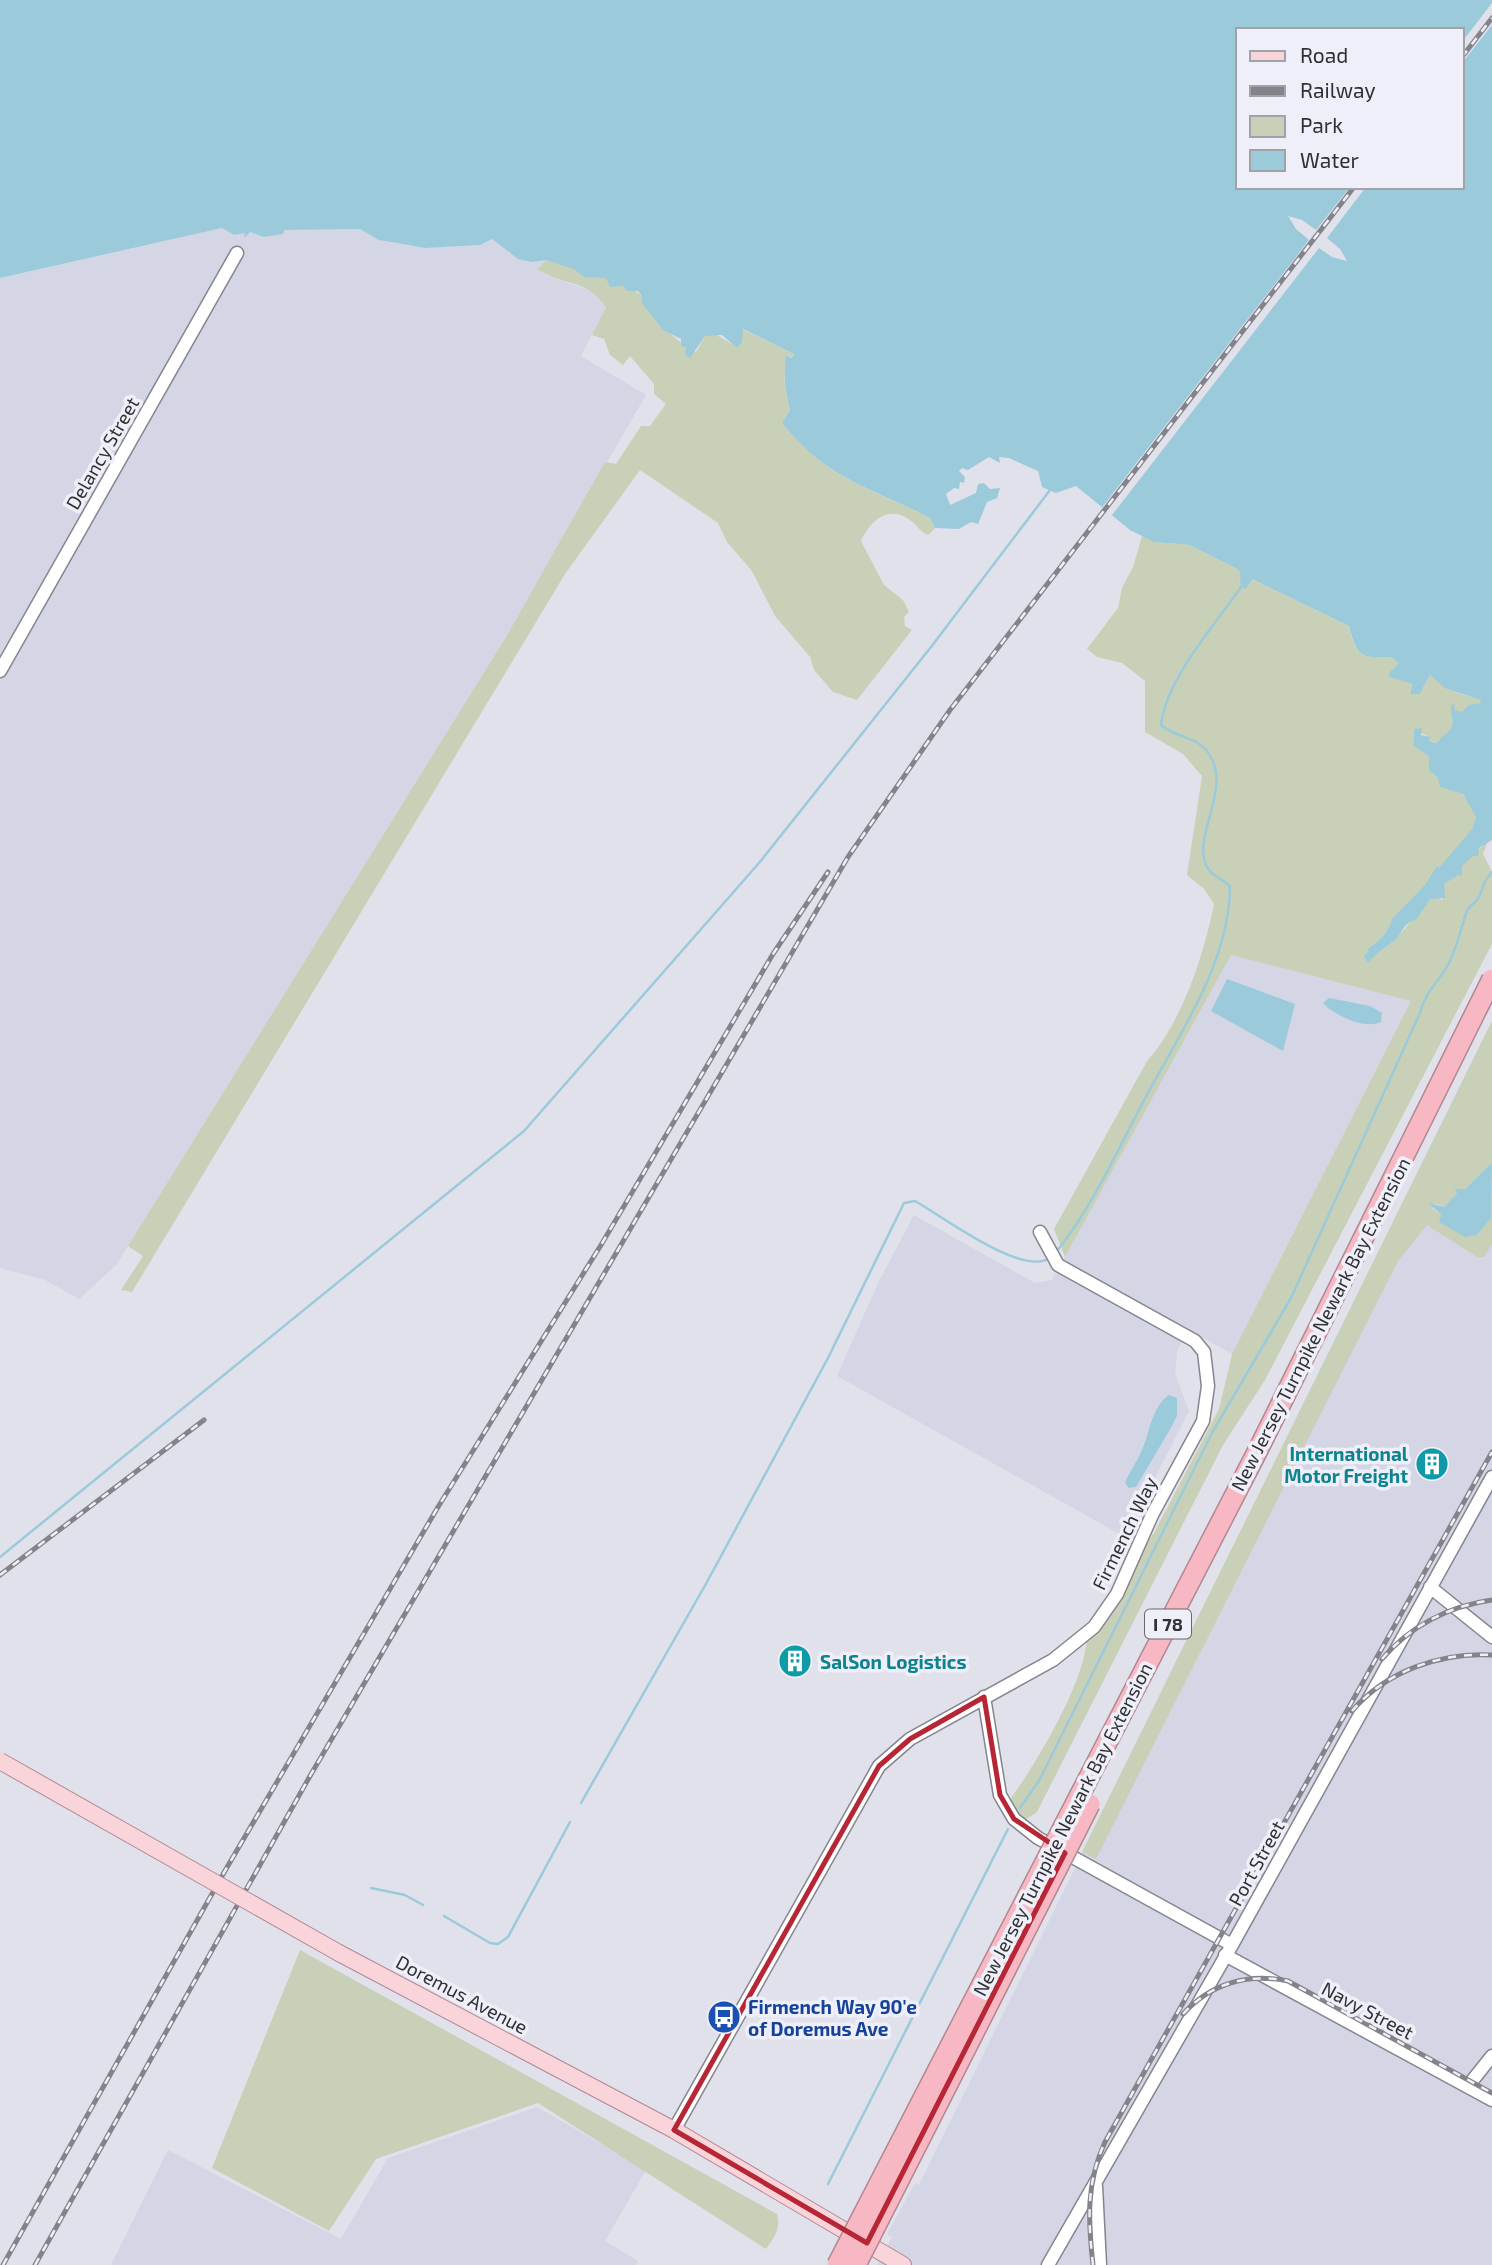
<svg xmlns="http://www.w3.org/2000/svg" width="1492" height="2265" viewBox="0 0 1492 2265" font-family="'Exo 2',sans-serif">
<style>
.built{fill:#d4d5e5}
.green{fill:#c8d1b7}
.water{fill:#9bcadb;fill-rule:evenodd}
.pier{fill:#e1e1eb}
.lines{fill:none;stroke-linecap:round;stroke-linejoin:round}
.stream{stroke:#9bcadb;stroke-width:2.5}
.minor-casing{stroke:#85858e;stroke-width:15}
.major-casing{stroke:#b18891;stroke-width:18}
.minor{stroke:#fff;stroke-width:12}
.major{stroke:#fad4db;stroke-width:16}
.rail-casing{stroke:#838389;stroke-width:5}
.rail{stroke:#eeeff8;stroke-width:2.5;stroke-dasharray:8;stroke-linecap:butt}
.major-bridge-casing{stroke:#b18891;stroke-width:18;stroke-linecap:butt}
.highway-bridge-casing{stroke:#b18891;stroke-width:22;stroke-linecap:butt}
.major-bridge{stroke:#fad4db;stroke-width:16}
.highway-bridge{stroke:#f7b8c3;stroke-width:19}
.marked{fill:none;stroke:#b72634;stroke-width:5;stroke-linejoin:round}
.labels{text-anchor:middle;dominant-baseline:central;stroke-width:7;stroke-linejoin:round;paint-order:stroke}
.shield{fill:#eeeff8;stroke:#69696e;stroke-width:2}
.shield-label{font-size:18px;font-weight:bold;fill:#303033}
.street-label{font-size:19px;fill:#303033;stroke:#eeeff8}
.culture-label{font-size:19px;font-weight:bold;fill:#0d838f;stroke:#eeeff8;text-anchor:end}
.transit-label{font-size:19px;font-weight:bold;fill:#164399;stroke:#eeeff8;text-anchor:start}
</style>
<rect width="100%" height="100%" fill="#e1e1eb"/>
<!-- built -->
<path class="built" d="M 222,228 L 234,235 L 250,232 L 264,237 L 283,233 L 283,230 L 360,229 L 388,242 L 425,248 L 480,245 L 492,239 L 518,259 L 546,260 L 537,269 L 548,276 L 595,292 L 606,307 L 581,356 L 646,395 L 506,637 L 117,1264 L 79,1299 L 45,1280 L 0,1268 L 0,278 Z
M 1231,955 L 1411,1001 L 1232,1354 L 1191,1331 L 1178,1348 L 1175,1373 L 1189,1411 L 1125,1537 L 837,1376 L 878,1283 L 914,1215 L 1035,1283 L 1052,1280 Z
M 1492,1021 L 1492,2265 L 877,2265 L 892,2237 L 887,2234 L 915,2183 L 919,2185 Z
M 537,2107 L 646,2170 L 605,2241 L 638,2261 L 636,2265 L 111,2265 L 168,2150 L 341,2239 L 388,2158 Z"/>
<!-- green -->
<path class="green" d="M 546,260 C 569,267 627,280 642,296 L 642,303 C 657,320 675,342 696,352 L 705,336 L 715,334 L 737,347 L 742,329 L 794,354 L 793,358 L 787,355 C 783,376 784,389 790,410 L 782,423 C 826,479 871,488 930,518 L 935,528 L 928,535 C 920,532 917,525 910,520 C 888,504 870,521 861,541 L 884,585 L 903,600 L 909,612 L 904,617 L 905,626 L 912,630 L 857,700 L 833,692 L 814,670 L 810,657 L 775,616 L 752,571 L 727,542 L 718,523 L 640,470 L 565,574 L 132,1292 L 121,1290 L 143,1256 L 128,1246 L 506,637 L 605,462 L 616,464 L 641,426 L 650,426 L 666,404 L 654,394 L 654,384 L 630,356 L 623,365 L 610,355 L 604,339 L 592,335 L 606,307 C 585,277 563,287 537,269 Z
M 1142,536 L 1155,542 L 1190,545 L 1239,570 L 1240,581 L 1252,579 L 1349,626 C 1356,657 1360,658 1391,657 L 1400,663 L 1401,678 L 1412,684 L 1410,693 L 1423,689 L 1430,675 L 1458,693 L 1480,700 L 1482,703 L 1462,712 L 1451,711 L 1455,720 C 1450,731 1443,748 1429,741 L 1431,738 L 1414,729 L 1430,756 L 1469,802 L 1476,816 L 1472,830 L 1374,946 L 1367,949 L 1373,956 C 1396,944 1414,916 1433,896 L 1443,900 L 1444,884 L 1461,872 L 1462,865 L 1488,841 L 1483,854 L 1492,872 L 1492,944 L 1265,1380 L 1223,1445 L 1037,1812 L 1022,1822 L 1009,1801 C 1037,1762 1083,1686 1087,1639 L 1155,1531 L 1219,1409 L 1232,1354 L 1411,1001 L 1231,955 L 1065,1257 L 1054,1229 L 1147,1061 C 1182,1022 1204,955 1214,904 L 1204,889 L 1187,875 L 1202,776 L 1183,754 L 1145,732 L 1145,681 L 1122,663 L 1097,657 L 1087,649 L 1118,608 L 1122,588 L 1133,567 Z
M 1492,1021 L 1492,1163 L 1465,1189 L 1457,1189 L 1458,1194 L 1444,1207 L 1436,1203 L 1432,1209 L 1441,1214 L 1440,1221 L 1486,1223 L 1491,1218 L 1492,1195 L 1492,1244 L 1484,1257 L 1477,1257 L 1427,1225 L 1398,1261 L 1096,1859 L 1082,1852 Z
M 300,1950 L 777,2214 C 781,2230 774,2237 766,2249 L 538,2103 L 376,2159 L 329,2231 L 212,2168 Z"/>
<!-- water -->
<path class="water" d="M 0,0 L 1492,0 L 1492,840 L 1479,848 L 1478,856 L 1473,856 L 1462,866 L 1462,876 L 1458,875 L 1444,884 L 1445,898 L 1430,899 L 1416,920 C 1403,922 1401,936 1394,941 C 1385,948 1376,953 1368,963 L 1364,956 L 1369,951 L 1367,949 C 1376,945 1391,929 1392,919 L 1425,885 L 1437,866 L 1439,868 L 1472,829 L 1476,817 L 1463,794 L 1440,787 L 1438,778 L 1429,770 L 1429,756 L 1414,746 L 1414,729 L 1422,728 L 1421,735 L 1431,737 L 1429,741 C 1438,745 1437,742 1443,736 C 1459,723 1450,722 1451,705 L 1454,704 L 1455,710 L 1462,712 L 1469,705 L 1481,703 L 1480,700 L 1445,688 L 1430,675 L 1420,694 L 1410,694 L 1412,684 L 1390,677 L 1389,673 L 1399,663 L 1391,657 C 1360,658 1357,657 1349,626 L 1252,579 L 1246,589 L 1241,587 L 1239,570 L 1190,545 L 1154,542 L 1130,530 L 1076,486 L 1056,493 L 1042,487 L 1038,471 L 1009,458 L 999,457 L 1000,463 L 989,457 L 968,470 L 962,468 L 959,471 L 965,477 L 964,483 L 960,482 L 959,489 L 954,488 L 946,494 L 950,505 L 976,493 L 978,484 L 984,483 L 990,489 L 1000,488 L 997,498 L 987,502 L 978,524 L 971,522 L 959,529 L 935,528 L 930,518 C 870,487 826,479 782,423 L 790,410 C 784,388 784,376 786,355 L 792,358 L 794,354 L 743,329 L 742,342 L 737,348 L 722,335 L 705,336 L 690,358 L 685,354 L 686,347 L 681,346 L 681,339 L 663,330 L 642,303 L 642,296 L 638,291 L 627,291 L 623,286 L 610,287 L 606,278 L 584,277 L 574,269 L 546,260 L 532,262 L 518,259 L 492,239 L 480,245 L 425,248 L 379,240 L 360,229 L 284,230 L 283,234 L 264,237 L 250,232 L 244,238 L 245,233 L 234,235 L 222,228 L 0,278 ZM 1238,30 L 1462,30 L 1462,187 L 1238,187 Z
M 1227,979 L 1295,1004 L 1283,1051 L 1211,1011 Z
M 1329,998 L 1370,1006 L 1382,1013 L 1381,1022 C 1365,1030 1334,1015 1323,1003 Z
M 1492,1163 L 1491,1218 L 1477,1235 L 1465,1237 L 1439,1222 L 1441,1214 L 1428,1203 L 1444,1207 L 1457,1194 L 1454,1183 L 1457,1189 L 1465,1189 Z
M 1169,1395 L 1177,1398 L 1177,1415 L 1172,1426 L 1136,1487 L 1129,1488 L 1125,1483 C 1129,1472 1137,1462 1141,1452 C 1150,1434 1151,1407 1169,1395 Z"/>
<!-- pier -->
<path class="pier" d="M 1492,3 L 1492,25 L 1462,63 L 1462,42 Z
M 1350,187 L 1366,187 L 1327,238 L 1340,249 L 1347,261 L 1332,257 L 1319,248 L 1109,519 L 1100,510 L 1309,240 L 1296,229 L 1288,216 L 1302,220 L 1316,230 Z"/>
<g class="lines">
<!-- stream -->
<path class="stream" d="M 1057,1251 C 1092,1207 1117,1152 1143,1102 C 1178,1036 1230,963 1230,886 C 1224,880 1213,876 1209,870 C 1187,840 1236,789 1207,751 C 1197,737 1174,737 1161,725 C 1166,679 1215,625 1241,587
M 0,1557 L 524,1131 L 759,863 L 931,647 L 1050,490
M 581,1803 L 707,1582 L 828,1358 L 904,1203 L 915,1201 C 942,1216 1022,1277 1050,1258
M 1020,1808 L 1040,1779 L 1212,1433 L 1291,1298 L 1420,1013 C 1425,991 1440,981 1449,963 C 1457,947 1461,928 1467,911 C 1470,905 1478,901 1480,895 C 1484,884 1484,881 1492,872
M 371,1888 L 405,1895 L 423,1905
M 444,1916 L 490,1943 L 498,1944 L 508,1937 L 570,1822
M 828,2184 L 1008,1829"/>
<defs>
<path id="minor" d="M 0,671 L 237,253
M 1430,1587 L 1492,1637
M 984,1697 L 1000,1795 L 1014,1819 L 1038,1838 L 1232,1945
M 1225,1955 L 1492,2100
M 1468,2086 L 1492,2056
M 674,2130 L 879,1766 L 910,1739 L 1053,1660 L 1094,1627 L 1117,1594 L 1152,1515 L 1203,1421 L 1208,1386 L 1204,1352 L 1195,1341 L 1058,1265 L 1040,1232
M 1096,2186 L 1100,2265
M 1048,2265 L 1232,1945 L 1492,1477"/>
<path id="major" d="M 339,1953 L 674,2130 L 903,2265"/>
</defs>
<!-- minor casing -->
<use href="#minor" class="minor-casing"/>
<!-- major casing -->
<use href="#major" class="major-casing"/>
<!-- minor -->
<use href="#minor" class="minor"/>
<!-- major -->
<use href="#major" class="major"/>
<defs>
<path id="rail" d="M 1462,57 L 1492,18
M 0,1575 L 204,1420
M 1382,1659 C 1410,1626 1449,1606 1492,1600
M 1352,1711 C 1386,1671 1441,1652 1492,1655
M 1183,2014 C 1211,1983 1248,1973 1288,1981 L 1492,2093
M 3,2265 L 226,1869 L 438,1507 L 601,1245 L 773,954 L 828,872
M 35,2265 L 310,1776 L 848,857 L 950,710 L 1354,187
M 1093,2265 C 1088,2220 1086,2183 1105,2142 L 1492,1452"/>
</defs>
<!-- rail casing -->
<use href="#rail" class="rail-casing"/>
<!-- rail -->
<use href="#rail" class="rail"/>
<defs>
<path id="major-bridge" d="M 0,1761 L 339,1953"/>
<path id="highway-bridge" d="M 837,2265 L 1257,1452 L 1492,979
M 856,2265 L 1090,1804"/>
</defs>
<!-- major-bridge casing -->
<use href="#major-bridge" class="major-bridge-casing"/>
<!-- highway-bridge casing -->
<use href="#highway-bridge" class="highway-bridge-casing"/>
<!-- major-bridge -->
<use href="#major-bridge" class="major-bridge"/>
<!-- highway-bridge -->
<use href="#highway-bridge" class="highway-bridge"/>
</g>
<!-- marked area -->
<path class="marked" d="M 984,1697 L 1000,1795 L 1014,1819 L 1065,1853 L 867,2243 L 674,2130 L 879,1766 L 910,1739 Z"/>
<!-- icons -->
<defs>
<symbol id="building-disc" viewBox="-11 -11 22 22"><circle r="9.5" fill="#0f9aa8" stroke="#eeeff8"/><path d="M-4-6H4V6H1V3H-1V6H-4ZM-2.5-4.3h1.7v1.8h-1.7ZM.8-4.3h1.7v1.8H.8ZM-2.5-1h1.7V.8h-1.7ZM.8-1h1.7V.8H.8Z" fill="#fff"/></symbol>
<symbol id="bus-disc" viewBox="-11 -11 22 22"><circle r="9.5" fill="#1a4fb4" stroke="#eeeff8"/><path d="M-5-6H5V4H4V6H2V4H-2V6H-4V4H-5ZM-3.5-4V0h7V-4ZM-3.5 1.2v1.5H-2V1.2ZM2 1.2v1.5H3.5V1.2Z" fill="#fff"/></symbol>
</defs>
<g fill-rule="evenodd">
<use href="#building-disc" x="1413" y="1445" width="38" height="38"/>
<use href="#building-disc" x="776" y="1642" width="38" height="38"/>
<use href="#bus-disc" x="705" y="1998" width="38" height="38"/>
</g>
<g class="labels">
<!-- shield labels -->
<rect class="shield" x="1145" y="1609.5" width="46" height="29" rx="5"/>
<g class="shield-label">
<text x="1168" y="1624">I 78</text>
</g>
<!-- street labels -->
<g class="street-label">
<text transform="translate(102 453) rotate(-60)">Delancy Street</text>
<text transform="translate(1320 1324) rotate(-63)">New Jersey Turnpike Newark Bay Extension</text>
<text transform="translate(1124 1533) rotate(-64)">Firmench Way</text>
<text transform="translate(1062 1829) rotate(-63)">New Jersey Turnpike Newark Bay Extension</text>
<text transform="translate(1256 1863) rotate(-61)">Port Street</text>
<text transform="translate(462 1994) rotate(28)">Doremus Avenue</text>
<text transform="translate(1368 2010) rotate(28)">Navy Street</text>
</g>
<!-- culture labels -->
<g class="culture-label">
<text x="1408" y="1453">International<tspan x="1408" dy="22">Motor Freight</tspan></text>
<text x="820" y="1661" text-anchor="start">SalSon Logistics</text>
</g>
<!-- transit labels -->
<g class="transit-label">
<text x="748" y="2006">Firmench Way 90'e<tspan x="748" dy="22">of Doremus Ave</tspan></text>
</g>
</g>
<!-- legend -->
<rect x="1236" y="28" width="228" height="161" fill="#eeeff8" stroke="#a2a3a9" stroke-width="2"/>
<rect x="1250" y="51" width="35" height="10" fill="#fad4db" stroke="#a2a3a9" stroke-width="2"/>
<text x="1300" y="63" font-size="21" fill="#303033">Road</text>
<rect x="1250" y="86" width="35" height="10" fill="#838389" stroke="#a2a3a9" stroke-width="2"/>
<text x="1300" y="98" font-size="21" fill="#303033">Railway</text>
<rect x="1250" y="116" width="35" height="21" fill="#c8d1b7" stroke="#a2a3a9" stroke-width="2"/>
<text x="1300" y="133" font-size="21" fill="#303033">Park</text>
<rect x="1250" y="150" width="35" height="21" fill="#9bcadb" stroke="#a2a3a9" stroke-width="2"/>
<text x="1300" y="168" font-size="21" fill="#303033">Water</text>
</svg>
